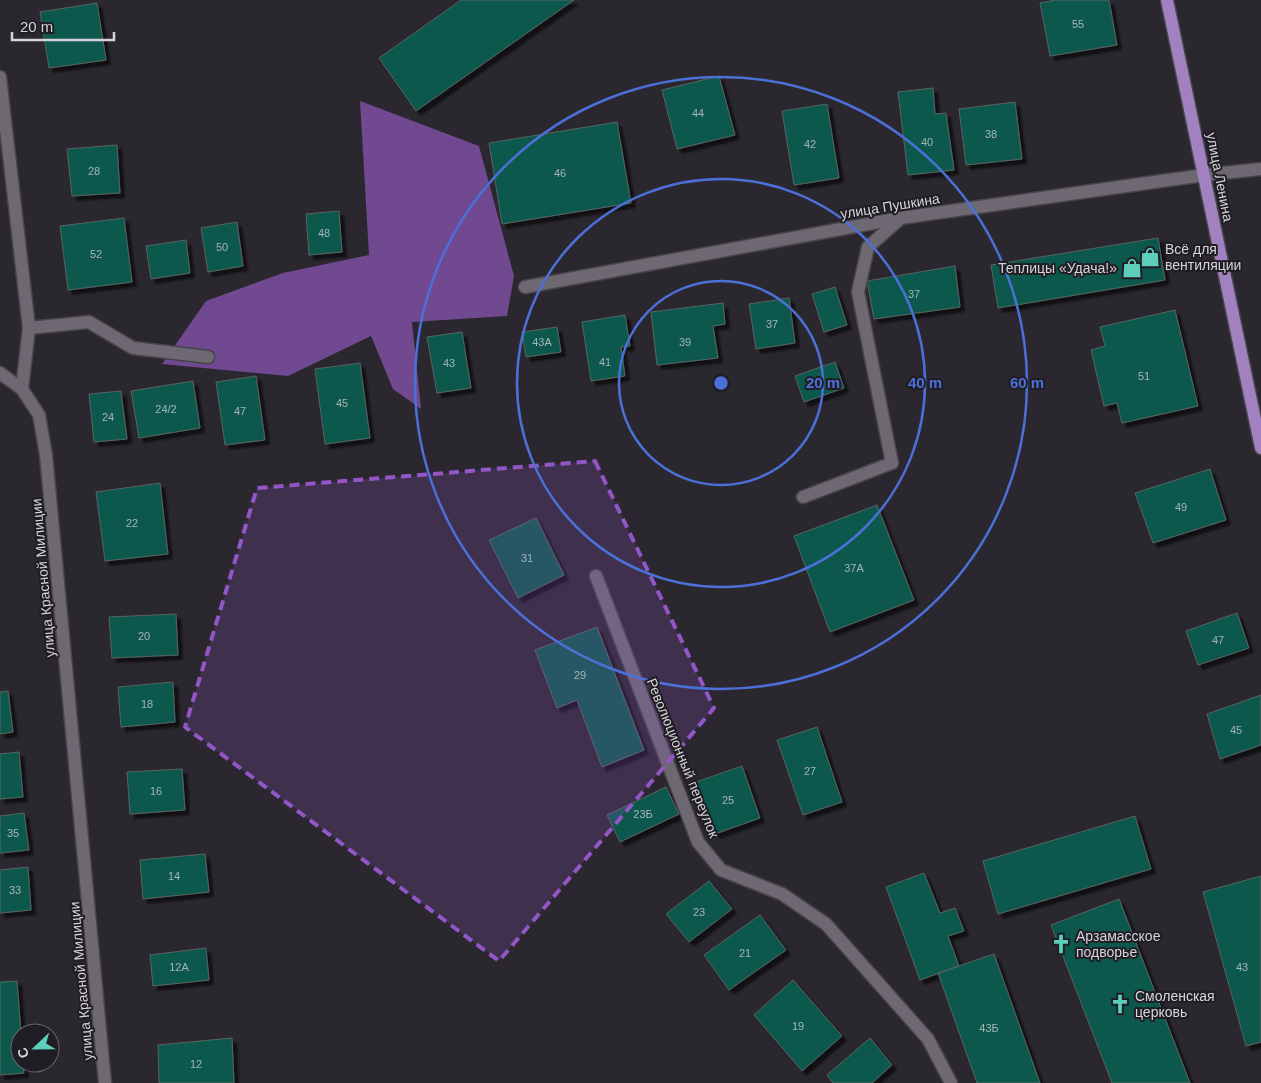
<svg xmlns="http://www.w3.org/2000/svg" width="1261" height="1083" viewBox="0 0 1261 1083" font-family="Arial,sans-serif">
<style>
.forest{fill:#704991}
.building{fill:#0d594e;stroke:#586461;filter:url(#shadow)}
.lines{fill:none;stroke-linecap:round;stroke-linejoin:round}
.lane-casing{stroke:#464349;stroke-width:15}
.street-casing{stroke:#464349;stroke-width:15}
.secondary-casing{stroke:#464349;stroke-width:15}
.primary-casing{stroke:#464349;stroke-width:15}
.lane{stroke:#6d6872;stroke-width:12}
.street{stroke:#6d6872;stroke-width:12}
.secondary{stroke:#6d6872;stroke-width:12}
.primary{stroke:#a281c1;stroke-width:12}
.marked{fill:#9256c6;fill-opacity:0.2;stroke:#9256c6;stroke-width:4;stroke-dasharray:10 6;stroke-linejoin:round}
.ring{fill:none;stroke:#4b70d8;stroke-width:2.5}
.labels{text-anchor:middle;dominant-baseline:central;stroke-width:4;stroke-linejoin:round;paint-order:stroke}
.number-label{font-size:11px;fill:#a4b5b6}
.street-label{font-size:14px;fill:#d6d4d9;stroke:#211d25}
.poi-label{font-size:14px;fill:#d6d4d9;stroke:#211d25;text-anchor:start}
.centre{fill:#4b70d8;stroke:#211d25;stroke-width:2.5}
.ring-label{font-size:15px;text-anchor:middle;font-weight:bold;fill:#4b70d8;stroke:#211d25;stroke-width:4;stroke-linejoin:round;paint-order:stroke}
</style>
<defs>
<filter id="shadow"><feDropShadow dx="4.5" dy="4.5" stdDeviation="1" flood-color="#0009"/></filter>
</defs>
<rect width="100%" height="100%" fill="#2b272f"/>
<!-- forest -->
<path class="forest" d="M 360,101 L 479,146 L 514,276 L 507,316 L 412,322 L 421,409 L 393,389 L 371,336 L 288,376 L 162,364 L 206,301 L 283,273 L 369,255 Z"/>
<!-- building -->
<path class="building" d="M 461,0 L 574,0 L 416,111 L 379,58 Z
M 1055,0 L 1109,0 L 1117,45 L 1050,56 L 1040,3 Z
M 97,3 L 106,60 L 49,68 L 40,12 Z
M 719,76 L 735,135 L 677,149 L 662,90 Z
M 933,88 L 935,114 L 946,113 L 954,170 L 908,175 L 898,92 Z
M 1015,102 L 1022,159 L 966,165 L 959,109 Z
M 827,104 L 839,178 L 794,185 L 782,111 Z
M 617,122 L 631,203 L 502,224 L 489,143 Z
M 117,145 L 120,193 L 72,196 L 67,149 Z
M 339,211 L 342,252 L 309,255 L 306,214 Z
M 124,218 L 132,282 L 68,290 L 60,226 Z
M 237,222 L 243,266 L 208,272 L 201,228 Z
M 1158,238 L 1165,280 L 998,308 L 991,265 Z
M 186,240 L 190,273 L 151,279 L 146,246 Z
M 955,266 L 960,307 L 874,319 L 867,281 Z
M 835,287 L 847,325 L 824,332 L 812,294 Z
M 789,298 L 795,343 L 756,349 L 749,304 Z
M 723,303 L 725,324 L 713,326 L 718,358 L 657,365 L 651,312 Z
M 1175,310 L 1198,406 L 1122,423 L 1117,403 L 1104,406 L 1091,350 L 1105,346 L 1100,327 Z
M 625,315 L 630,346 L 621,347 L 625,376 L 591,381 L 582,322 Z
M 557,327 L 561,352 L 526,357 L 522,332 Z
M 462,332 L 471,388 L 437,393 L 427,337 Z
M 835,362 L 844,388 L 804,402 L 795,376 Z
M 360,363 L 370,438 L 325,444 L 315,369 Z
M 256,376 L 265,440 L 225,445 L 216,382 Z
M 193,381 L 200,428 L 139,438 L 131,391 Z
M 121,391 L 127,439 L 94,442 L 89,394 Z
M 1210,469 L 1226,520 L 1153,543 L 1135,493 Z
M 160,483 L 168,554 L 105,561 L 96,492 Z
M 877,505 L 914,600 L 830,632 L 794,536 Z
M 536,518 L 564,575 L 518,598 L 489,540 Z
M 1237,613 L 1249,648 L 1198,665 L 1186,631 Z
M 176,614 L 178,655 L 112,658 L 109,617 Z
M 597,627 L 644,750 L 602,767 L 577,700 L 557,708 L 535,650 Z
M 173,682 L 175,722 L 121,727 L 118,687 Z
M 8,691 L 13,732 L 0,734 L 0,692 Z
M 1261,695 L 1261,745 L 1220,759 L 1207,714 Z
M 817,727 L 842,802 L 803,815 L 777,740 Z
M 19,752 L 23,797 L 0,799 L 0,754 Z
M 742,766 L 760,818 L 715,834 L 696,782 Z
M 182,769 L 185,810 L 130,814 L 127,772 Z
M 666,787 L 679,814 L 620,842 L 607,815 Z
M 24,813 L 29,850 L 0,853 L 0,816 Z
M 1135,816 L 1151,869 L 998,914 L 983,861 Z
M 205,854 L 209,892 L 143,899 L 140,860 Z
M 28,867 L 31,910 L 0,913 L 0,870 Z
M 924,873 L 940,913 L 955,908 L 964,931 L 948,936 L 959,966 L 920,980 L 886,887 Z
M 1261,876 L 1261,1042 L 1246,1046 L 1203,892 Z
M 709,881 L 732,909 L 689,942 L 666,914 Z
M 1119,899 L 1190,1083 L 1112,1083 L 1051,925 Z
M 760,915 L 786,950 L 729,990 L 704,955 Z
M 206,948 L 209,980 L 153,986 L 150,955 Z
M 994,954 L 1040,1083 L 977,1083 L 938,973 Z
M 793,980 L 842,1036 L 802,1071 L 754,1015 Z
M 17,981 L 21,1033 L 20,1063 L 23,1063 L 24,1073 L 0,1075 L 0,982 Z
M 232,1038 L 234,1083 L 159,1083 L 158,1045 Z
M 870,1038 L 892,1065 L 872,1083 L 833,1083 L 827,1075 Z"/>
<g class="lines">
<defs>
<path id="lane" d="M 803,497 L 892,463 L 858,292 L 868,247 L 901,218"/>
<path id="street" d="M 0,77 L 29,328 L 22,389
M 525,287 L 901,218 L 1204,175 L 1261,169
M 29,328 L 89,322 L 133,348 L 208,357
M 596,576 L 698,842 L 721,870 L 782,894 L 826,924 L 928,1039 L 951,1083"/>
<path id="secondary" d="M 0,373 L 22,389 L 39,415 L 46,455 L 105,1083"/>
<path id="primary" d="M 1167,0 L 1261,448"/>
</defs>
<!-- lane casing -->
<use href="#lane" class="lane-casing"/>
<!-- street casing -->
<use href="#street" class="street-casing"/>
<!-- secondary casing -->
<use href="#secondary" class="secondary-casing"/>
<!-- primary casing -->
<use href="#primary" class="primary-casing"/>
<!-- lane -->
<use href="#lane" class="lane"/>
<!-- street -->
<use href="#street" class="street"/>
<!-- secondary -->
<use href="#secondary" class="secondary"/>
<!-- primary -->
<use href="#primary" class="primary"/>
</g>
<!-- marked area -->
<path class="marked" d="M 595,461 L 714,708 L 499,961 L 185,727 L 257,488 Z"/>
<!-- distance rings -->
<g class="ring">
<circle cx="721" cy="383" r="102"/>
<circle cx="721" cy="383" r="204"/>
<circle cx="721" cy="383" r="306"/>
</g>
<!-- icons -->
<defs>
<symbol id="shop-bare" viewBox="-9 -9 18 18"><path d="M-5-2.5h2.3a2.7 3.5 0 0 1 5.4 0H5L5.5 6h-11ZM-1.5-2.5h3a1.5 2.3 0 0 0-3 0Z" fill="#5cceba" stroke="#211d25" stroke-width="2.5" paint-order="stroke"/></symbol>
<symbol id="church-bare" viewBox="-9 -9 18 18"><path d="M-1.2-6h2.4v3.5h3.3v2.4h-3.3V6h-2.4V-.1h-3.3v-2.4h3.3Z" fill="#5cceba" stroke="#211d25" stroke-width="2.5" paint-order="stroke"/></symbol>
</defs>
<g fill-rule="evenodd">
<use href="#shop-bare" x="1136" y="243" width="28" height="28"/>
<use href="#shop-bare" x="1118" y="254" width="28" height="28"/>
<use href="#church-bare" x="1047" y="930" width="28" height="28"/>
<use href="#church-bare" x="1106" y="990" width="28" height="28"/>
</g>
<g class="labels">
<!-- number labels -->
<g class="number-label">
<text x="1078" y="24">55</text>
<text x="698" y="113">44</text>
<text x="991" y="134">38</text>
<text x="927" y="142">40</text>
<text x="810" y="144">42</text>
<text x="94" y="171">28</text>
<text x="560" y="173">46</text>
<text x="324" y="233">48</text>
<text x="222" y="247">50</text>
<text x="96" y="254">52</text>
<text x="914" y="294">37</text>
<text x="772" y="324">37</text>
<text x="542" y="342">43А</text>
<text x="685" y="342">39</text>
<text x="605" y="362">41</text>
<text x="449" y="363">43</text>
<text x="1144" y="376">51</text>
<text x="342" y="403">45</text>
<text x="166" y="409">24/2</text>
<text x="240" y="411">47</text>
<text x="108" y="417">24</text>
<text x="1181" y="507">49</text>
<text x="132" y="523">22</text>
<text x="527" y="558">31</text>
<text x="854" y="568">37А</text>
<text x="144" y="636">20</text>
<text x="1218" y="640">47</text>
<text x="580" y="675">29</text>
<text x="147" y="704">18</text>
<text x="1236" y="730">45</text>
<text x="810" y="771">27</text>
<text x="156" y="791">16</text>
<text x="728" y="800">25</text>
<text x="643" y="814">23Б</text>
<text x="13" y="833">35</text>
<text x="174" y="876">14</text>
<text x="15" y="890">33</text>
<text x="699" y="912">23</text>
<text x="745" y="953">21</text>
<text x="179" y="967">12А</text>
<text x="1242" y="967">43</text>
<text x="798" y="1026">19</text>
<text x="989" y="1028">43Б</text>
<text x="196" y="1064">12</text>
</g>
<!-- street labels -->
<g class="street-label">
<text transform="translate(1220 177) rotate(79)">улица Ленина</text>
<text transform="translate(890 206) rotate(-9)">улица Пушкина</text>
<text transform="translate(43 578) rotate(-95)">улица Красной Милиции</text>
<text transform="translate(683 758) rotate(68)">Революционный переулок</text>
<text transform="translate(81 981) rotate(-95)">улица Красной Милиции</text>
</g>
<!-- poi labels -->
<g class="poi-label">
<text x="1165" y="249">Всё для<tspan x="1165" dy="16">вентиляции</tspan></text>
<text x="1117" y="268" text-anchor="end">Теплицы «Удача!»</text>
<text x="1076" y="936">Арзамасское<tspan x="1076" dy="16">подворье</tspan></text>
<text x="1135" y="996">Смоленская<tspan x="1135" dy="16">церковь</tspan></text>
</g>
</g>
<circle cx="721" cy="383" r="8" class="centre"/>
<g class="ring-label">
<text x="823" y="388">20 m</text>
<text x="925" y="388">40 m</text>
<text x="1027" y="388">60 m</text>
</g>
<!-- north arrow -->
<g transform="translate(35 1048) rotate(248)"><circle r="24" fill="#211d25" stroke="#69666d"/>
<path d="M0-4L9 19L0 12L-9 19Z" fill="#5cceba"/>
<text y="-8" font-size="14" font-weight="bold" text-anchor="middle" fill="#d6d4d9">С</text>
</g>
<!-- scale -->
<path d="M12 32v8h102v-8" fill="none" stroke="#d6d4d9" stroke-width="2.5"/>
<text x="20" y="32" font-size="15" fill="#d6d4d9" stroke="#211d25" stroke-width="4" paint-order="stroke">20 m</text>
</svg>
